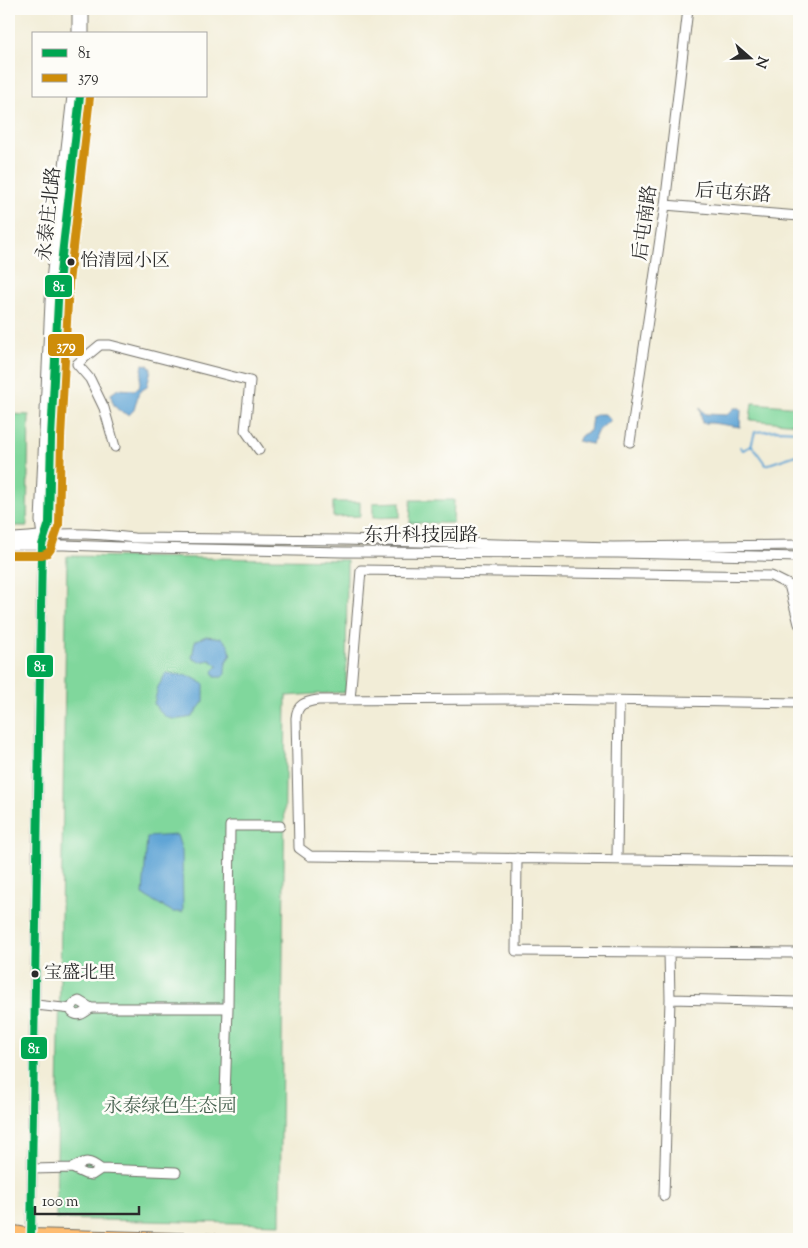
<svg xmlns="http://www.w3.org/2000/svg" width="808" height="1248" viewBox="0 0 808 1248" font-family="'Sorts Mill Goudy','Noto Serif SC',serif">
<style>
.green{fill:#80d79c;stroke:#568164}
.water{fill:#61a5d6;stroke:#466880}
.lines{fill:none;stroke-linecap:round;stroke-linejoin:round}
.stream{stroke:#61a5d6;stroke-width:2}
.minor-casing{stroke:#716f67;stroke-width:11}
.major-casing{stroke:#716f67;stroke-width:12}
.minor{stroke:#fff;stroke-width:9}
.major{stroke:#febc70;stroke-width:10}
.bus-1-casing{stroke:#fdfcf7;stroke-width:11}
.bus-2-casing{stroke:#fdfcf7;stroke-width:11}
.bus-1{stroke:#00a651;stroke-width:8}
.bus-2{stroke:#ce8d09;stroke-width:8}
.bus-dot{fill:#2b2b2b;stroke:#fdfcf7;stroke-width:2}
.labels{text-anchor:middle;dominant-baseline:central;stroke-width:5;stroke-linejoin:round;paint-order:stroke}
.bus-label{font-size:18px;fill:#2b2b2b;stroke:#fdfcf7;text-anchor:start}
.street-label{font-size:19px;fill:#2b2b2b;stroke:#fdfcf7}
.park-label{font-size:19px;fill:#445f4d;stroke:#fdfcf7}
.line-badge{stroke:#fdfcf7;stroke-width:2}
.badge-label{font-size:14px;text-anchor:middle;font-weight:bold;fill:#fff}
</style>
<rect width="100%" height="100%" fill="#fdfcf7"/>
<filter id="ink" filterUnits="userSpaceOnUse"><feTurbulence type="fractalNoise" baseFrequency=".02" numOctaves="2"/><feDisplacementMap in="SourceGraphic" scale="10" xChannelSelector="R" yChannelSelector="G"/><feConvolveMatrix kernelMatrix="1 2 1 2 8 2 1 2 1" color-interpolation-filters="sRGB"/></filter>
<filter id="wash" filterUnits="userSpaceOnUse"><feTurbulence type="fractalNoise" baseFrequency=".0096" numOctaves="4" result="noise"/><feDisplacementMap in="SourceGraphic" scale="20" xChannelSelector="R" yChannelSelector="G"/><feGaussianBlur stdDeviation="1.12" result="paint"/><feColorMatrix in="noise" values="0 0 0 0 0 0 0 0 0 0 0 0 0 0 0 0 0 1.4 0 .05"/><feComposite in="paint" operator="in"/></filter>
<g filter="url(#wash)">
<rect width="100%" height="100%" fill="#f2edd7"/>
<!-- green -->
<path class="green" d="M 752,403 L 799,407 L 799,424 L 750,420 Z
M 9,414 L 29,415 L 27,526 L 9,526 Z
M 411,500 L 454,500 L 453,523 L 410,523 Z
M 333,502 L 360,502 L 360,516 L 333,517 Z
M 400,502 L 400,517 L 373,518 L 373,503 Z
M 67,556 L 347,560 L 346,692 L 286,696 L 280,1224 L 56,1219 Z"/>
<!-- water -->
<path class="water" d="M 143,364 L 148,365 L 151,369 L 147,387 L 139,392 L 134,410 L 129,415 C 117,411 112,406 111,394 L 118,389 L 134,390 L 139,388 Z
M 700,408 L 705,414 L 727,415 L 734,408 L 740,408 L 741,410 L 740,427 L 712,423 L 702,423 Z
M 598,414 L 605,414 L 610,420 L 597,432 L 592,444 L 577,441 L 582,435 L 590,431 L 592,417 Z
M 206,636 L 222,638 L 229,646 L 231,655 C 226,660 225,666 225,674 L 222,677 L 215,677 L 213,671 L 218,666 L 210,660 L 200,662 L 192,658 L 195,641 Z
M 166,673 L 190,676 L 204,684 L 204,701 L 192,717 C 172,721 166,721 154,704 L 158,687 Z
M 177,835 L 182,851 L 183,912 L 173,912 L 143,895 L 147,837 Z"/>
<g class="lines">
<!-- stream -->
<path class="stream" d="M 751,444 L 766,465 L 799,454
M 740,447 L 743,450 L 751,446 L 755,432 L 778,430 L 799,431"/>
</g>
</g>
<g filter="url(#ink)">
<g class="lines">
<defs>
<path id="minor" d="M 77,34 L 77,9
M 84,34 L 84,9
M 665,205 L 799,216
M 630,442 L 665,205 L 688,9
M 115,447 L 104,408 L 90,379 L 77,364 L 100,345 L 110,345 L 250,381 L 245,430 L 259,450
M 44,537 L 49,523 L 51,438 L 59,282 L 80,96
M 9,538 C 26,538 42,535 60,534 C 85,533 109,535 134,538 L 344,540 L 613,547 L 799,545
M 9,545 L 64,545 L 150,548 L 342,552 L 618,553 L 799,557
M 350,700 L 361,570 L 771,576 L 789,585 L 799,624
M 799,703 L 533,699 L 318,700 C 305,702 297,704 296,718 L 299,848 L 310,856 L 799,862
M 517,858 L 516,951 L 799,953
M 617,859 L 619,701
M 670,999 L 799,1002
M 79,1001 L 91,1008 C 84,1013 79,1018 72,1012 C 71,1006 73,1003 79,1001 Z
M 36,1005 L 72,1009
M 91,1008 L 228,1008 L 225,1096
M 228,1008 L 230,826 L 280,826
M 33,1169 L 72,1168 L 85,1174 L 92,1175 L 101,1169 C 88,1159 86,1161 72,1168
M 101,1169 L 176,1172
M 664,1196 L 670,999 L 669,952
M 31,1239 L 42,536 L 40,521 L 51,280 L 72,96"/>
<path id="major" d="M 9,1230 L 31,1234 L 213,1239"/>
</defs>
<!-- minor casing -->
<use href="#minor" class="minor-casing"/>
<!-- major casing -->
<use href="#major" class="major-casing"/>
<!-- minor -->
<use href="#minor" class="minor"/>
<!-- major -->
<use href="#major" class="major"/>
<defs>
<path id="bus-1" d="M 31,1239 L 42,545 L 49,523 L 51,438 L 59,282 L 80,96"/>
<path id="bus-2" d="M 9,555 L 42,555 L 48,553 L 51,549 L 59,525 L 61,438 L 69,283 L 90,97"/>
</defs>
<!-- bus-1 casing -->
<use href="#bus-1" class="bus-1-casing"/>
<!-- bus-2 casing -->
<use href="#bus-2" class="bus-2-casing"/>
<!-- bus-1 -->
<use href="#bus-1" class="bus-1"/>
<!-- bus-2 -->
<use href="#bus-2" class="bus-2"/>
</g>
</g>
<!-- markers -->
<g class="bus-dot">
<circle cx="71" cy="262" r="4.5"/>
<circle cx="35" cy="974" r="4.5"/>
</g>
<g class="labels">
<!-- bus labels -->
<g class="bus-label">
<text x="80" y="262">怡清园小区</text>
<text x="44" y="974">宝盛北里</text>
</g>
<!-- street labels -->
<g class="street-label">
<text transform="translate(733 194) rotate(4)">后屯东路</text>
<text transform="translate(50 214) rotate(-84)">永泰庄北路</text>
<text transform="translate(646 223) rotate(-82)">后屯南路</text>
<text x="421" y="536">东升科技园路</text>
</g>
<!-- park labels -->
<g class="park-label">
<text x="170" y="1107">永泰绿色生态园</text>
</g>
</g>
<g class="line-badge">
<rect x="44" y="274" width="29" height="24" rx="5" fill="#00a651"/>
<rect x="47" y="333" width="38" height="24" rx="5" fill="#ce8d09"/>
<rect x="26" y="654" width="28" height="24" rx="5" fill="#00a651"/>
<rect x="20" y="1036" width="28" height="24" rx="5" fill="#00a651"/>
</g>
<g class="badge-label">
<text x="59" y="291">81</text>
<text x="66" y="350">379</text>
<text x="40" y="671">81</text>
<text x="34" y="1053">81</text>
</g>
<!-- margin -->
<rect width="808" height="1248" fill="none" stroke="#fdfcf7" stroke-width="30"/>
<!-- legend -->
<rect x="32" y="32" width="175" height="65" fill="#fdfcf7" stroke="#a9a8a5"/>
<rect x="42" y="49" width="25" height="8" fill="#00a651" stroke="#a9a8a5"/>
<text x="78" y="58" font-size="15" fill="#2b2b2b">81</text>
<rect x="42" y="74" width="25" height="8" fill="#ce8d09" stroke="#a9a8a5"/>
<text x="78" y="82" font-size="15" fill="#2b2b2b">379</text>
<!-- north arrow -->
<g transform="translate(750 58) rotate(110)" stroke="#fdfcf7" stroke-width="4" paint-order="stroke">
<path d="M0-4L9 19L0 12L-9 19Z" fill="#2b2b2b"/>
<text y="-8" font-size="14" font-weight="bold" text-anchor="middle" fill="#2b2b2b">N</text>
</g>
<!-- scale -->
<path d="M35 1206v8h104v-8" fill="none" stroke="#2b2b2b" stroke-width="2.5"/>
<text x="42" y="1206" font-size="15" fill="#2b2b2b" stroke="#fdfcf7" stroke-width="4" paint-order="stroke">100 m</text>
</svg>
